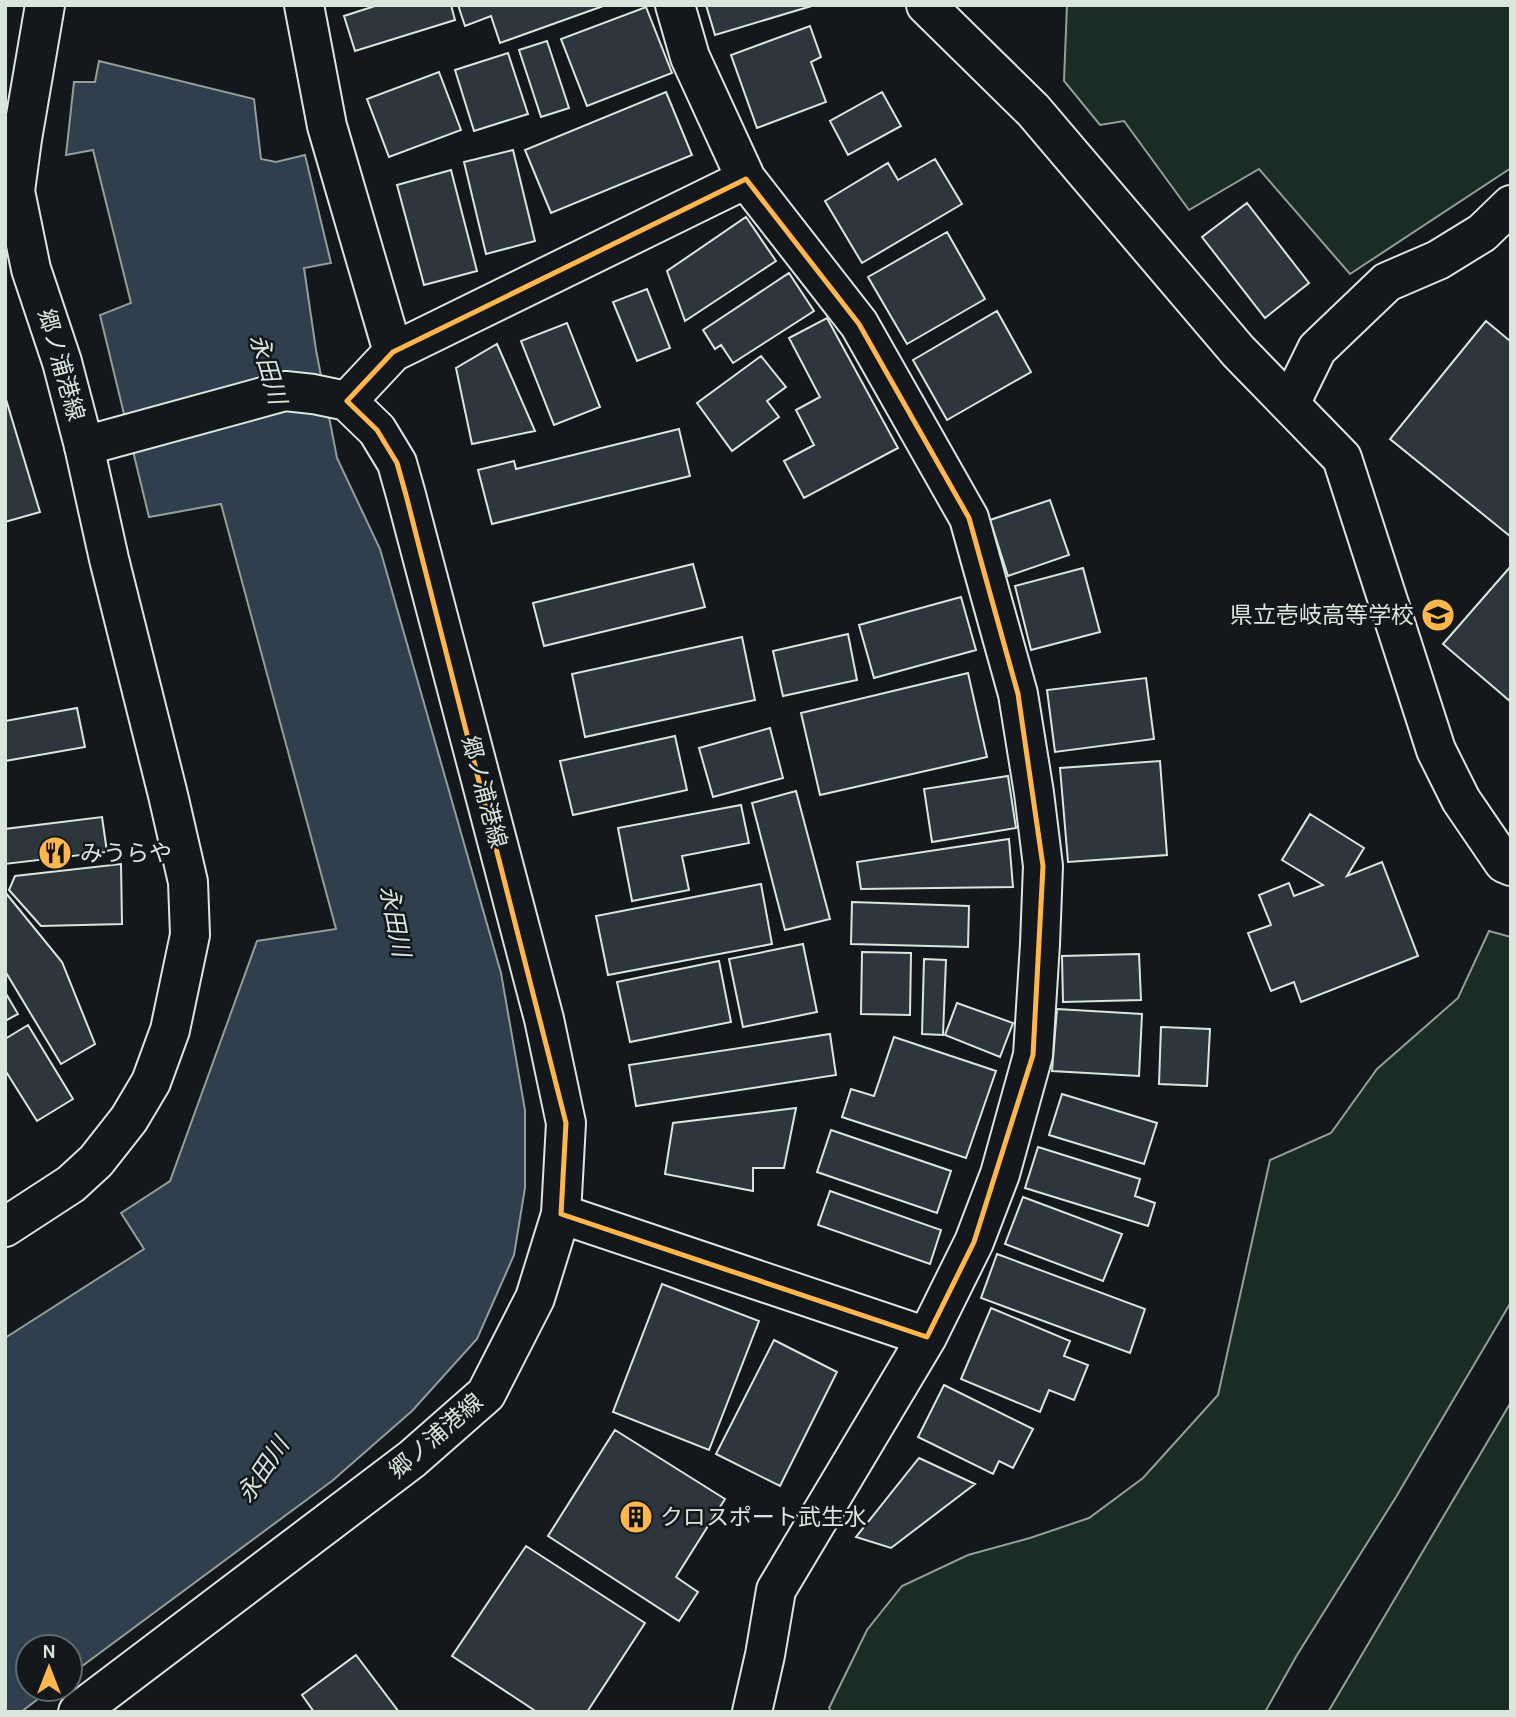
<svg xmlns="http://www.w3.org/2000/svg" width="1516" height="1717" viewBox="0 0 1516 1717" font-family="Karla,'Noto Sans JP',sans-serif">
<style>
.green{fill:#1a2d24;stroke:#939e99;stroke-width:2}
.water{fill:#2f3f4d;stroke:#939e99;stroke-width:2}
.building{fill:#2c363c;stroke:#d8e6dc;stroke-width:2}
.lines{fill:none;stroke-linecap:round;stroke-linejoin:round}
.street-casing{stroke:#d8e6dc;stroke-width:42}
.secondary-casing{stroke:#d8e6dc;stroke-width:42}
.primary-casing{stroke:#d8e6dc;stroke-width:42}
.street{stroke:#14181c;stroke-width:38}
.secondary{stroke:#14181c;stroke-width:38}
.primary{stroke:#14181c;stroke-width:38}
.marked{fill:none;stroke:#ffb74d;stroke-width:5;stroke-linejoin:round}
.labels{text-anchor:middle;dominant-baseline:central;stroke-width:5;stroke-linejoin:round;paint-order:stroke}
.street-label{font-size:23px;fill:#d8e6dc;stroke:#14181c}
.poi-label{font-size:23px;fill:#d8e6dc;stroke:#14181c;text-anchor:start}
.water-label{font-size:24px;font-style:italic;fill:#d8e6dc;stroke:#14181c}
</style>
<rect width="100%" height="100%" fill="#14181c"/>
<!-- green -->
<path class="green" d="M 1067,5 L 1511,5 L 1511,168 L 1350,274 L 1259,169 L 1189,210 L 1124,121 L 1100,125 L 1064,81 Z
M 1489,931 L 1511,937 L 1511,1302 L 1396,1497 L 1297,1655 L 1265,1712 L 832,1712 L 829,1708 L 867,1630 L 902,1586 L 968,1555 L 1030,1538 L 1089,1518 L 1143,1478 L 1218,1395 L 1270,1160 L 1331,1133 L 1377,1069 L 1458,998 Z
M 1511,1402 L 1511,1712 L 1328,1712 Z"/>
<!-- water -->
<path class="water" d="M 99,61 L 254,99 L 261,159 L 276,162 L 305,155 L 331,263 L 304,268 L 316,350 L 337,458 L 380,549 L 501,973 L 525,1110 L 525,1188 L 514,1255 L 477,1339 L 412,1411 L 332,1481 L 70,1675 L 70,1647 L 28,1647 L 28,1689 L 51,1689 L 21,1712 L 5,1712 L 5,1338 L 144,1249 L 121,1213 L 170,1181 L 257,941 L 336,929 L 221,504 L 149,517 L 100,315 L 131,303 L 93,150 L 66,155 L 74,82 L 95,82 Z"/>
<!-- building -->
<path class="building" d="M 378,5 L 451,5 L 455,20 L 355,51 L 344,16 Z
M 458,5 L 606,5 L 500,43 L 491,16 L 465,26 Z
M 706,5 L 815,5 L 715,35 Z
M 646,7 L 672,73 L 587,106 L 561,39 Z
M 810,26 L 821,57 L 811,62 L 826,102 L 757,128 L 731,55 Z
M 547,41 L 569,108 L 541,117 L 519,50 Z
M 508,53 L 528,114 L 474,131 L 455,70 Z
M 439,72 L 461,130 L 389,157 L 367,99 Z
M 666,92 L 692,155 L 551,213 L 525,150 Z
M 882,92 L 901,126 L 848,155 L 830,121 Z
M 513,150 L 535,241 L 486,254 L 464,162 Z
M 935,159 L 962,204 L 862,263 L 825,201 L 888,163 L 898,180 Z
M 451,170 L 477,271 L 424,285 L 397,185 Z
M 1247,203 L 1309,283 L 1265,318 L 1202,237 Z
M 746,217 L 776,261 L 685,321 L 667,271 Z
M 947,232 L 985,299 L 907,344 L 868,277 Z
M 789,273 L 814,311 L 733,363 L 721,345 L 715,349 L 703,330 Z
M 647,289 L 670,348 L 637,361 L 613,302 Z
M 997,311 L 1031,372 L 947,420 L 913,360 Z
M 827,318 L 898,448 L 804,498 L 784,461 L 814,445 L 796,410 L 820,397 L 789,338 Z
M 1486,321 L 1510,341 L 1511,340 L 1511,537 L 1390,439 Z
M 567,323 L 600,407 L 554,425 L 521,341 Z
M 497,344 L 535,431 L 472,444 L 456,368 Z
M 761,356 L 786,387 L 767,401 L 779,417 L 732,451 L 697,403 Z
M 5,396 L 40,512 L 5,522 Z
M 679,429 L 690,476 L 492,524 L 478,470 L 514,461 L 516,469 Z
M 1050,500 L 1069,555 L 1008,576 L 990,520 Z
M 693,564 L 705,607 L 544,646 L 533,603 Z
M 1511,566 L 1511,702 L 1443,644 Z
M 1083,568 L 1100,632 L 1031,650 L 1015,586 Z
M 961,597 L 976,650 L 874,678 L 859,625 Z
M 848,634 L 857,680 L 783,696 L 773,651 Z
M 742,637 L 755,700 L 585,737 L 572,674 Z
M 968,673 L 987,757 L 820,795 L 801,713 Z
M 1146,678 L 1154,739 L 1055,752 L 1047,690 Z
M 77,708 L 85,747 L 5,761 L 5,721 Z
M 770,728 L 783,778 L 713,797 L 699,748 Z
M 675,736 L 687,790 L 573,815 L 560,761 Z
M 1160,761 L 1167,855 L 1068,862 L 1060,768 Z
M 1008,776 L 1016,828 L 932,842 L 924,789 Z
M 796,791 L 830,919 L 785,930 L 752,803 Z
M 741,805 L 749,843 L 682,856 L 689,890 L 632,901 L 618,828 Z
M 1310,814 L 1364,848 L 1347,876 L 1382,862 L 1418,956 L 1301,1002 L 1294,982 L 1271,991 L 1248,933 L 1271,925 L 1259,895 L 1289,883 L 1294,896 L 1323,885 L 1282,860 Z
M 102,817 L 107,852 L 5,864 L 5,829 Z
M 1009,839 L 1013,887 L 861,889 L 857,862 Z
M 121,864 L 122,924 L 41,926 L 9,890 L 15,876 Z
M 761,884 L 772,944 L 608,975 L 596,916 Z
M 5,892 L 62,962 L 95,1044 L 61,1064 L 5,971 Z
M 852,902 L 969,906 L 968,947 L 851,944 Z
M 803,944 L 817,1012 L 743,1027 L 729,959 Z
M 862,952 L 911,953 L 910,1015 L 861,1014 Z
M 1139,954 L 1141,1000 L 1063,1002 L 1062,956 Z
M 924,959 L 946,960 L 943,1035 L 922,1034 Z
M 719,961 L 731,1022 L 630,1042 L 617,982 Z
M 5,992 L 18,1014 L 5,1021 Z
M 957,1003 L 1013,1023 L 1000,1057 L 945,1035 Z
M 1057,1009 L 1142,1014 L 1139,1076 L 1052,1071 Z
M 28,1025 L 73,1099 L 37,1121 L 5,1070 L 5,1039 Z
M 1161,1027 L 1210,1029 L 1207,1086 L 1159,1084 Z
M 830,1034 L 836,1075 L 636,1106 L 629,1065 Z
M 894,1037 L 996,1071 L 966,1158 L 842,1117 L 851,1089 L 874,1096 Z
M 1062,1094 L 1157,1123 L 1144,1164 L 1049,1135 Z
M 796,1108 L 784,1168 L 753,1168 L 753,1191 L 665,1174 L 673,1123 Z
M 831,1130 L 951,1171 L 937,1213 L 817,1172 Z
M 1038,1147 L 1140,1179 L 1135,1196 L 1155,1203 L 1148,1226 L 1025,1188 Z
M 830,1191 L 941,1230 L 930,1264 L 818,1225 Z
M 1023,1197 L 1122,1234 L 1103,1281 L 1005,1244 Z
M 997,1254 L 1145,1309 L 1130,1353 L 981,1298 Z
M 662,1284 L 759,1321 L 709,1450 L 613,1412 Z
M 991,1308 L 1070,1341 L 1064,1356 L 1088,1365 L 1074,1400 L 1049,1390 L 1040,1412 L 961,1379 Z
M 774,1340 L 837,1372 L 780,1486 L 716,1454 Z
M 944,1385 L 1033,1429 L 1013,1468 L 999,1461 L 993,1474 L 918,1437 Z
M 615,1430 L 725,1499 L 676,1577 L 698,1592 L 679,1621 L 548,1536 Z
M 919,1458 L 975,1484 L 891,1548 L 856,1537 Z
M 526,1546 L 645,1623 L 587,1712 L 537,1712 L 452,1656 Z
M 356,1655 L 399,1712 L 314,1712 L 302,1695 Z"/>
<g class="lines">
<defs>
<path id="street" d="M 304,5 L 327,126 L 393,352
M 675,5 L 690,57 L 746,179 L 859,324 L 969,518 L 1018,694 L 1034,793 L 1043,866 L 1040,944 L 1033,1055 L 1000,1174 L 974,1242 L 927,1337 L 776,1590 L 765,1655 L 752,1712
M 926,5 L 1033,110 L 1238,351 L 1342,458 L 1436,750 L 1461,800 L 1504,863 L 1511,866
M 347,401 L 393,352 L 746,179
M 1290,404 L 1317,349 L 1387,282 L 1438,260 L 1482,233 L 1511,205
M 561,1214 L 927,1337"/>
<path id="secondary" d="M 5,1227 L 71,1184 L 96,1161 L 129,1119 L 151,1082 L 170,1030 L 190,935 L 188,882 L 168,795 L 109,559 L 84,446"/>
<path id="primary" d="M 45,5 L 22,139 L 15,191 L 31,269 L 62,362 L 84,446 L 285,391 L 313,394 L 347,401 L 377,430 L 397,463 L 406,495 L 544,1019 L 566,1123 L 561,1214 L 535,1298 L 486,1394 L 412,1459 L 78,1712"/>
</defs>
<!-- street casing -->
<use href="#street" class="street-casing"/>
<!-- secondary casing -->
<use href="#secondary" class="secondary-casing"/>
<!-- primary casing -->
<use href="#primary" class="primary-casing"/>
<!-- street -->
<use href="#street" class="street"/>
<!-- secondary -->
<use href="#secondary" class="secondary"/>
<!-- primary -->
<use href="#primary" class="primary"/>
</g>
<!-- marked area -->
<path class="marked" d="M 746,179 L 859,324 L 969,518 L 1018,694 L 1043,866 L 1033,1055 L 974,1242 L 927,1337 L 561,1214 L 566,1123 L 406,495 L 397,463 L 377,430 L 347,401 L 393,352 Z"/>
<!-- icons -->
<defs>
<symbol id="school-disc" viewBox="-11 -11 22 22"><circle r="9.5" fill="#ffb74d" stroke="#14181c"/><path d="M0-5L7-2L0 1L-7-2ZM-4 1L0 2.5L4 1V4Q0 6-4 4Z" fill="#111"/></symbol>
<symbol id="restaurant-disc" viewBox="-11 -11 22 22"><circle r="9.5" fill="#ffb74d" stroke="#14181c"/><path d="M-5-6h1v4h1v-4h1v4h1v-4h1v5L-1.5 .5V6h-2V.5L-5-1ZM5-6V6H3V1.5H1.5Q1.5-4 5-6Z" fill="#111"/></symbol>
<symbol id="building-disc" viewBox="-11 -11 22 22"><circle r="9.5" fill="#ffb74d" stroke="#14181c"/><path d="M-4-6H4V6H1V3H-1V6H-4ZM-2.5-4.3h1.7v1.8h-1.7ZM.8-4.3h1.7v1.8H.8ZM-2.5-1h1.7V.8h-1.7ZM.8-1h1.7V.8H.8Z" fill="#111"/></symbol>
</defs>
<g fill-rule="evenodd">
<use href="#school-disc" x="1419" y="596" width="38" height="38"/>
<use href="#restaurant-disc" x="36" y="834" width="38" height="38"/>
<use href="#building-disc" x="617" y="1498" width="38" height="38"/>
</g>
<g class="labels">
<!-- street labels -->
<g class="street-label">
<text transform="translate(61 365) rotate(74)">郷ノ浦港線</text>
<text transform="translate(484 792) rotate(75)">郷ノ浦港線</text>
<text transform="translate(436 1436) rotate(-41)">郷ノ浦港線</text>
</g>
<!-- poi labels -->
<g class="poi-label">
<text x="1414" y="615" text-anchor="end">県立壱岐高等学校</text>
<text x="80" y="853">みうらや</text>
<text x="660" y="1517">クロスポート武生水</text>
</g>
<!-- water labels -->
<g class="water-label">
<text transform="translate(268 369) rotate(73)">永田川</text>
<text transform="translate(395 921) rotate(79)">永田川</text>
<text transform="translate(263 1470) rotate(-56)">永田川</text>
</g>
</g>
<!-- border -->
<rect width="1516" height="1717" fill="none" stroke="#d8e6dc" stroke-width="14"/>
<!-- north arrow -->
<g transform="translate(49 1668)"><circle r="33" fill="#14181c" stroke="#626a69" stroke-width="2"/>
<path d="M0-5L12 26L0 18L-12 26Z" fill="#ffb74d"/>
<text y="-10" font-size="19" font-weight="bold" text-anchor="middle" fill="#d8e6dc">N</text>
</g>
</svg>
